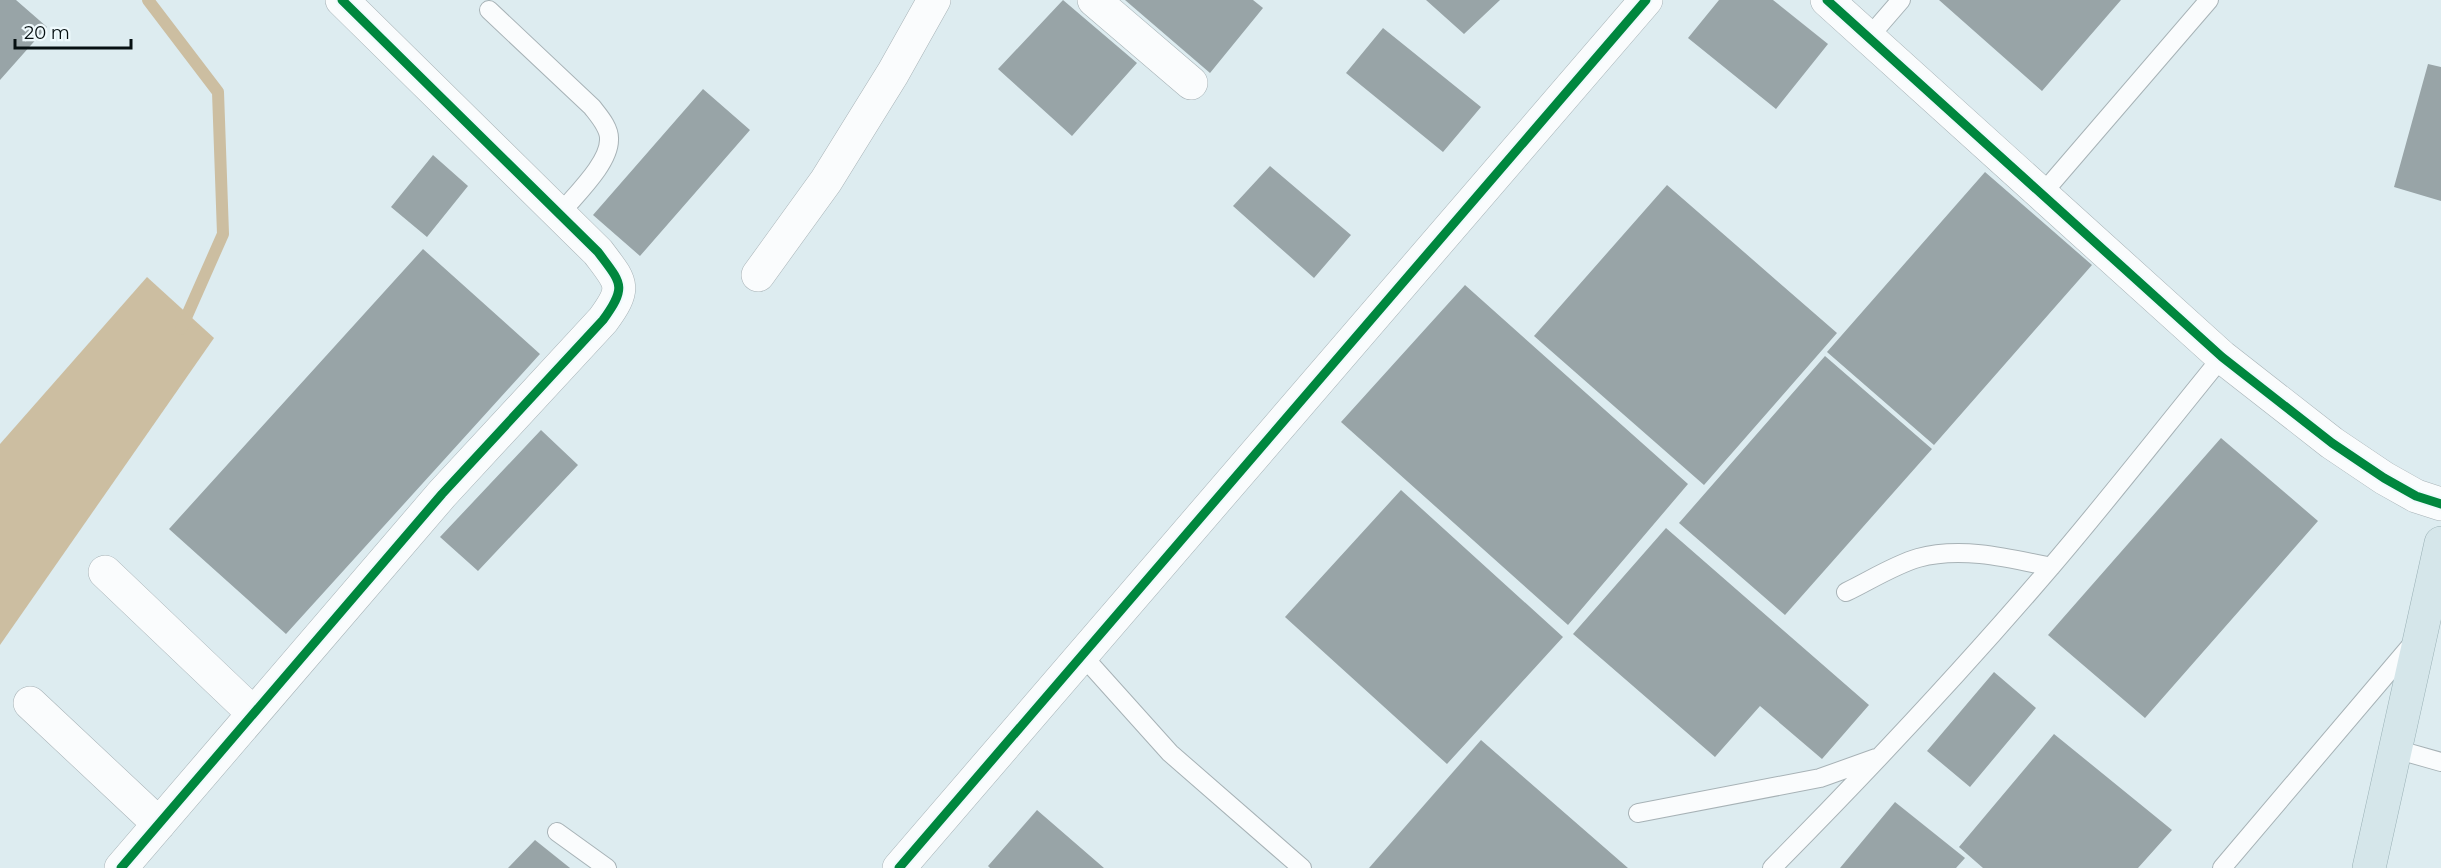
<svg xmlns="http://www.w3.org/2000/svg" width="2441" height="868" viewBox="0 0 2441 868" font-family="Montserrat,sans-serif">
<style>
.water{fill:#ccbea1}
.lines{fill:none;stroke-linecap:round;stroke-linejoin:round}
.stream{stroke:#ccbea1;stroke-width:12}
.building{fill:#98a4a7}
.lane-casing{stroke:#a7b2b6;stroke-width:20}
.street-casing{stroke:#a7b2b6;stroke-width:34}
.highway-casing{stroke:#9ab1b6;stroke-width:34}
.lane{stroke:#fafcfd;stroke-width:18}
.street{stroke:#fafcfd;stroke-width:33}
.highway{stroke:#d5e6ea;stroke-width:33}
.cycleway-casing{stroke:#effafd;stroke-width:13}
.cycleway{stroke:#00873e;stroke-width:9}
</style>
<rect width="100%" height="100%" fill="#ddecf0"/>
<!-- water -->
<path class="water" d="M 147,277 L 214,338 L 0,645 L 0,444 Z"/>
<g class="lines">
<!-- stream -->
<path class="stream" d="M 148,0 L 218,92 L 223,234 L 181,329"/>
</g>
<!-- building -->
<path class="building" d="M 0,0 L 16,0 L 47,27 L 0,80 Z
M 1063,0 L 1137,63 L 1072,136 L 998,69 Z
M 1125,0 L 1253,0 L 1263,8 L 1210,73 Z
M 1426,0 L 1500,0 L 1464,34 Z
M 1719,0 L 1773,0 L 1828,44 L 1776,109 L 1688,38 Z
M 1939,0 L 2121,0 L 2042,91 Z
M 1383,28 L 1481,107 L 1443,152 L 1346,73 Z
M 2428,64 L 2441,67 L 2441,201 L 2394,187 Z
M 703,89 L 750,130 L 640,256 L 593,215 Z
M 433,155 L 468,186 L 427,237 L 391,207 Z
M 1270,166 L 1351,235 L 1314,278 L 1233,206 Z
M 1985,172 L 2092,265 L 1934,445 L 1827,352 Z
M 1667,185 L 1837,333 L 1704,485 L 1534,336 Z
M 423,249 L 540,354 L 286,634 L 169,529 Z
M 1465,285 L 1688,484 L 1568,625 L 1341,422 Z
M 1825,356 L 1932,449 L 1785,615 L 1679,523 Z
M 541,430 L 578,465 L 478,571 L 440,537 Z
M 2221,438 L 2318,521 L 2145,718 L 2048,635 Z
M 1401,490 L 1563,637 L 1447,764 L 1285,617 Z
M 1666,528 L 1869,705 L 1822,759 L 1760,706 L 1715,757 L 1573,634 Z
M 1994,672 L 2036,708 L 1970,787 L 1927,751 Z
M 2054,734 L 2172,830 L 2138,868 L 1983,868 L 1959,847 Z
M 1481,740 L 1628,868 L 1369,868 Z
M 1895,802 L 1965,858 L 1956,868 L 1840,868 Z
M 1037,810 L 1104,868 L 990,868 L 988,866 Z
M 535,840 L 570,868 L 508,868 Z"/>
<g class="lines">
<defs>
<path id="lane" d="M 489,10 L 592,107 C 599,116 610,128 609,140 C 609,164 574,196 560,214
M 1869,37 L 1901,0
M 2042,194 L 2209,0
M 1846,592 C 1869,581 1894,565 1918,558 C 1961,546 2009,558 2051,567
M 1082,655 L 1170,753 L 1302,868
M 2395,749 L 2441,762
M 1638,813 L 1820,778 L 1876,758
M 557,832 L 607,868
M 1772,868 C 1868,771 1961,672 2050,568 C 2109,499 2165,427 2222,357
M 2222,868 L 2413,643"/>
<path id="street" d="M 1094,0 L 1191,83
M 1827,0 L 2222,357 L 2332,443 L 2384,478 L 2416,496 L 2441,504
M 758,275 L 826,181 L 893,73 L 934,0
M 105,572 L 253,713
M 30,703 L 159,824
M 121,868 L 442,494 L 603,320 C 628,286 621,283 598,252 L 342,0
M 899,868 L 1646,0"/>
<path id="highway" d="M 2369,868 L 2441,543"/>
</defs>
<!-- lane casing -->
<use href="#lane" class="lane-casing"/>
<!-- street casing -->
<use href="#street" class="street-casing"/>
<!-- highway casing -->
<use href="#highway" class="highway-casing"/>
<!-- lane -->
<use href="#lane" class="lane"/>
<!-- street -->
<use href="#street" class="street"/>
<!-- highway -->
<use href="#highway" class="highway"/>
<defs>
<path id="cycleway" d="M 1827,0 L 2222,357 L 2332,443 L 2384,478 L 2416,496 L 2441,504
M 121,868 L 442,494 L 603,320 C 628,286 621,283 598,252 L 342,0
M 899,868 L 1646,0"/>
</defs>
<!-- cycleway casing -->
<use href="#cycleway" class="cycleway-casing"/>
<!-- cycleway -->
<use href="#cycleway" class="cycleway"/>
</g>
<!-- scale -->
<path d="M15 39v9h116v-9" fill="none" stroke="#061012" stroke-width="3"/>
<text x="24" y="39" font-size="18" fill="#061012" stroke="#effafd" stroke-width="4.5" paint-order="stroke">20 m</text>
</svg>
